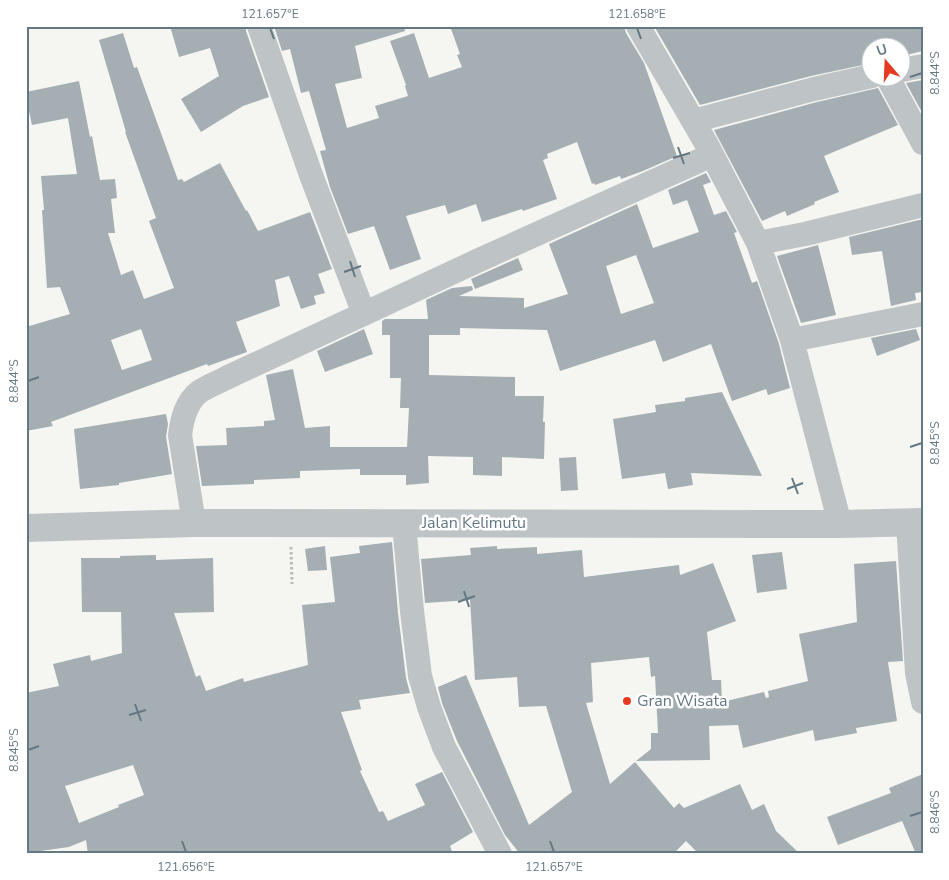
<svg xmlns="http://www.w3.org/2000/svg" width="949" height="880" viewBox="0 0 949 880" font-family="'Nunito Sans',sans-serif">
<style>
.building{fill:#a5afb3;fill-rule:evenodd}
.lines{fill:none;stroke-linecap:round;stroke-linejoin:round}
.path{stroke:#b8bbbd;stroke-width:3;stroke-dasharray:2.5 2.5;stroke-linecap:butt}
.minor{stroke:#bec3c6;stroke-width:24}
.tertiary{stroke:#bec3c6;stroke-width:28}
.ticks{fill:none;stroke:#647883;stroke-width:2}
.poi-dot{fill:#e53922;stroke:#fff;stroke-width:2}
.labels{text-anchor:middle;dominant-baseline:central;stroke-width:5;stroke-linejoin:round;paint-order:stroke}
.street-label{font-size:16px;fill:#647883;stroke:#fff}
.poi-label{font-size:16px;fill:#647883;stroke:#fff;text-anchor:start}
.neatline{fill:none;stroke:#647883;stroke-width:2}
.ticks-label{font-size:12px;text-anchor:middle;fill:#647883}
</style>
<rect width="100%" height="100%" fill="#f5f5f1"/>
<!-- building -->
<path class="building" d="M 170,26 L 246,26 L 246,31 L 269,97 L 243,106 L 201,132 L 181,99 L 219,76 L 210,48 L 179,57 Z
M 274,26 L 404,26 L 405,31 L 355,46 L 362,78 L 335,84 L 347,128 L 379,118 L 375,106 L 408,96 L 405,86 L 406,85 L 390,41 L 414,33 L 429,78 L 462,67 L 457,55 L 460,54 L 450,26 L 624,26 L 626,33 L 644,63 L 677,156 L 643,171 L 621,179 L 620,176 L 595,185 L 594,183 L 592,184 L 577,142 L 547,154 L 548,158 L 543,160 L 557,199 L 523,211 L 522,209 L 482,222 L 476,204 L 448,214 L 445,205 L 406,216 L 421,259 L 390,270 L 374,226 L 348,234 L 330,187 L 320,151 L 326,150 L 309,91 L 301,93 L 290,49 L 282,51 Z
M 654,26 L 923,26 L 923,51 L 902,56 L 902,48 L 872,48 L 872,63 L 811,76 L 700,105 Z
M 123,33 L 134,68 L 137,67 L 178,180 L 182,179 L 184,182 L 220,163 L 246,211 L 247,210 L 258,231 L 310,212 L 332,269 L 318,274 L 325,293 L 314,296 L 316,304 L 301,309 L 289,276 L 275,280 L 280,306 L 236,322 L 247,352 L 208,366 L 207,364 L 51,422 L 53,426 L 26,431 L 26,327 L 70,314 L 60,287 L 47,288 L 42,210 L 44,210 L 41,176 L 77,174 L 68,118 L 32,125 L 26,97 L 26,92 L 79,81 L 90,137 L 92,136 L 100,180 L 115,179 L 117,198 L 111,199 L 115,233 L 108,233 L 121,275 L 133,270 L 144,299 L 174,288 L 149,221 L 156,218 L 125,132 L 126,132 L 99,40 ZM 141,329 L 152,360 L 122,370 L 111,340 Z
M 923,80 L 923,114 L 906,83 Z
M 878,88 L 898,125 L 824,156 L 839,192 L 814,202 L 815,204 L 787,216 L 785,211 L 762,221 L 714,130 L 817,102 Z
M 706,173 L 711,182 L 703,185 L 714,215 L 726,211 L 737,232 L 734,233 L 752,283 L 757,281 L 779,344 L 790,388 L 768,395 L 766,389 L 732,401 L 711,344 L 663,362 L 655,340 L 560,371 L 547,330 L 460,328 L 460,335 L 429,335 L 429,375 L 515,377 L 515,396 L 544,396 L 543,422 L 545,422 L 544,459 L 502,457 L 502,476 L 473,475 L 473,457 L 428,456 L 429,483 L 406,485 L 406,475 L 360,475 L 360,469 L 300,471 L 300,478 L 254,480 L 254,484 L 202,486 L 196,446 L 227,445 L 226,428 L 264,426 L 264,421 L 275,420 L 266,375 L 293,369 L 305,428 L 330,426 L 330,447 L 407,447 L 409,408 L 400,408 L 401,378 L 390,378 L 390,335 L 382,335 L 382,321 L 385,319 L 428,319 L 426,300 L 452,288 L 472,286 L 473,290 L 459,296 L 524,298 L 524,308 L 568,294 L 549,244 L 637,204 L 653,248 L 699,232 L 687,200 L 673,205 L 668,190 ZM 636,255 L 654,303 L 621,314 L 606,266 Z
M 923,219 L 923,292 L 915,293 L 916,300 L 891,306 L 882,251 L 852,255 L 849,237 Z
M 818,245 L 836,315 L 801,323 L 777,256 Z
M 518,258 L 523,270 L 475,289 L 471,279 Z
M 364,329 L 373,354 L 325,372 L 317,351 Z
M 916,329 L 920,340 L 877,356 L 871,338 Z
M 722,392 L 762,476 L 691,473 L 693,485 L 668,489 L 665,473 L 622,479 L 613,419 L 656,412 L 655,405 L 685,401 L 685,398 Z
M 166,414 L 168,424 L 166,437 L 172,474 L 119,483 L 119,485 L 80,489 L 74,429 Z
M 576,457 L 578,490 L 561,491 L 559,458 Z
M 392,542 L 398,613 L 406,678 L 410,693 L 359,700 L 361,709 L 341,712 L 362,770 L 360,771 L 379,812 L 383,811 L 388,821 L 425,805 L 415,784 L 442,772 L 473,832 L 450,846 L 453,854 L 88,854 L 86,840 L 69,847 L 26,853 L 26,693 L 59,686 L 53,664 L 90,655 L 91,661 L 122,653 L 121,612 L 82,612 L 81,558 L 120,558 L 120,556 L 156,555 L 156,560 L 213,558 L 214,612 L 174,613 L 196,677 L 200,675 L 206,691 L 243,678 L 244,682 L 308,665 L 302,605 L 335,602 L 330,557 L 360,553 L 359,546 ZM 133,765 L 144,795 L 118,805 L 119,807 L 79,823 L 65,786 Z
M 325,546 L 327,570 L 308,571 L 305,549 Z
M 497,546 L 497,549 L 537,547 L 537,554 L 582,550 L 584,577 L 679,565 L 680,575 L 713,563 L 736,621 L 707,632 L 712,680 L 721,680 L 722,702 L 764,692 L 766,698 L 769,697 L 768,691 L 808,681 L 799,634 L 857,622 L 854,564 L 896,561 L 903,661 L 888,662 L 897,721 L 856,728 L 857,733 L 815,741 L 813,730 L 743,748 L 738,725 L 709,726 L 710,760 L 636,761 L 651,749 L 651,733 L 658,733 L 655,676 L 651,677 L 649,657 L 591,663 L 593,702 L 586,703 L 610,784 L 635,762 L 674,808 L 679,803 L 684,808 L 740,784 L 752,810 L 764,804 L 776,831 L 800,854 L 699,854 L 686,841 L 673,854 L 520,854 L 505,835 L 457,741 L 442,703 L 438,687 L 466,675 L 529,825 L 572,792 L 546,706 L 519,707 L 517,677 L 475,680 L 470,600 L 425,603 L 421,559 L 471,555 L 470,548 Z
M 782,552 L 787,589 L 757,593 L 752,555 Z
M 923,774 L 923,854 L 916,854 L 902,821 L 838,845 L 827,817 L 891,793 L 889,788 Z"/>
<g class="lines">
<!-- path -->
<path class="path" d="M 291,547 L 292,584"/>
<!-- minor -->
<path class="minor" d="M 259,26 L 311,175 L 364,314
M 638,26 L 707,145 L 758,243 L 792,340 L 840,524
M 902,70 L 923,66
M 888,78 L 923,143
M 693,121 L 814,89 L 872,76
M 758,243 L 805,234 L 923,205
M 792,340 L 923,314
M 908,522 L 917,673 L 923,702
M 194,523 L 180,435 C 182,419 186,402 199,392 C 208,386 219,382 228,377 L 477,261 L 712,155
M 404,524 L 412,611 L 420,676 L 429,707 L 444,747 L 500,854"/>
<!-- tertiary -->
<path class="tertiary" d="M 26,528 L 194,523 L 840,524 L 923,522"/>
</g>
<!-- ticks -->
<path class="ticks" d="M 270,28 L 274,39M 637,28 L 641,39M 910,77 L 922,73M 678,147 L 684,164M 673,158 L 690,153M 350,261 L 355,277M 344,272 L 361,266M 28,381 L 39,377M 910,447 L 922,443M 792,478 L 798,494M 787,489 L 803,483M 464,591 L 469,607M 458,602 L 475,596M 135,704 L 141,721M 129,715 L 146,710M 28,750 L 39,746M 910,816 L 922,812M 182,841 L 186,852M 550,841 L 554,852"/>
<!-- markers -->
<circle class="poi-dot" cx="627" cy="701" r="5"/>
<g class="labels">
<!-- street labels -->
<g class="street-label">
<text x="474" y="523">Jalan Kelimutu</text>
</g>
<!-- poi labels -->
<g class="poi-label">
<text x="637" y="701">Gran Wisata</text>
</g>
</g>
<!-- border -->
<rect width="949" height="880" fill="none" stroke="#ffffff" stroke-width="55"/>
<!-- north arrow -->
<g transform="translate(886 62) rotate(341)"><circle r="24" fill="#ffffff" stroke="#c1c9cd"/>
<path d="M0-4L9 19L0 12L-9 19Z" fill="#e53922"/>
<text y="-8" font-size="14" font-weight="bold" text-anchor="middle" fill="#647883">U</text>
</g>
<rect x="28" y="28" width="894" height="824" class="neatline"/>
<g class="ticks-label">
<text x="270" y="18">121.657°E</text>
<text x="637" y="18">121.658°E</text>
<text transform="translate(935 73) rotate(-90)" y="4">8.844°S</text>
<text transform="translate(14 381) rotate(-90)" y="4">8.844°S</text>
<text transform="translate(935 443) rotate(-90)" y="4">8.845°S</text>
<text transform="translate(14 750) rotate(-90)" y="4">8.845°S</text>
<text transform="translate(935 812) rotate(-90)" y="4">8.846°S</text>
<text x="186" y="871">121.656°E</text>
<text x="554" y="871">121.657°E</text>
</g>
</svg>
